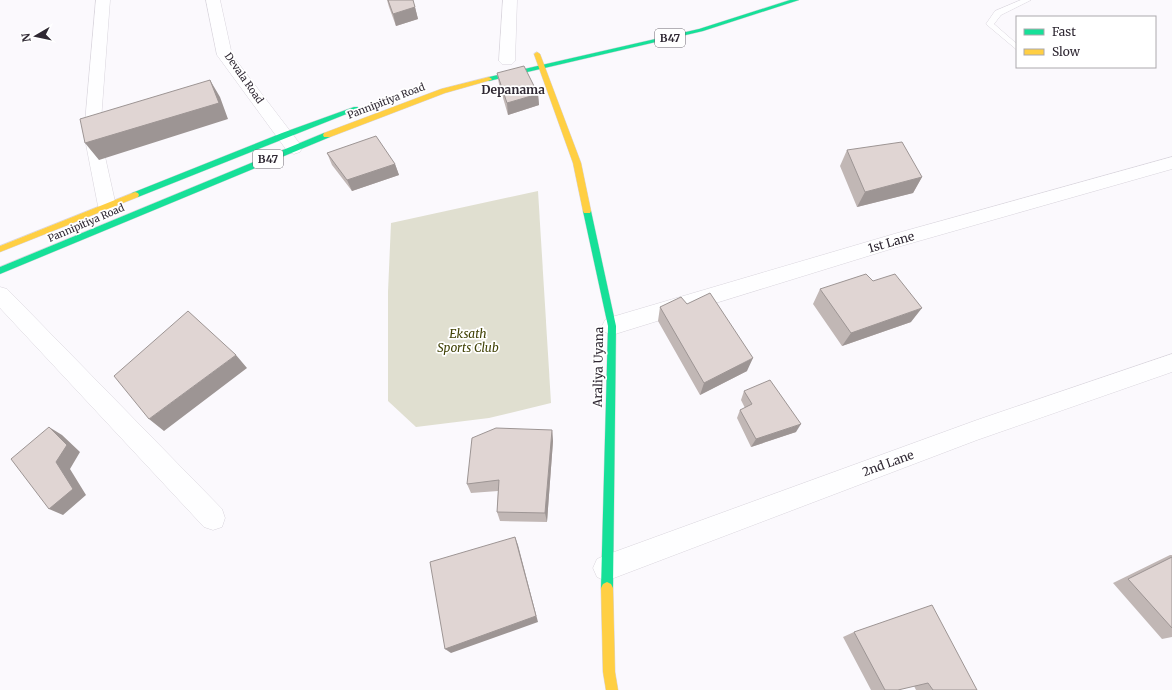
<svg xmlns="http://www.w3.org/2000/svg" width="1172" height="690" viewBox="0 0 1172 690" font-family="Merriweather,serif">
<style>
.green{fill:#e0dfd0}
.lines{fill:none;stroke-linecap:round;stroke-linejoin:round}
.lane-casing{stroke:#d9d5dd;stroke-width:1}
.street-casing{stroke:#d9d5dd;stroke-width:1}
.fast-casing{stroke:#d9d5dd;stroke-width:1}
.slow-casing{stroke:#d9d5dd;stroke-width:1}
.lane{fill:#fefeff;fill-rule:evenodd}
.street{fill:#fefeff;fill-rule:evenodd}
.fast{fill:#16e098;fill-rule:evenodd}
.slow{fill:#ffcf43;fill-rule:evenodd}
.wall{fill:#c1b7b5}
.shaded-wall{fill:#9d9594}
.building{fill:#e0d5d3;stroke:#9d9594}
.labels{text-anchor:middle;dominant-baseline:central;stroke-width:3.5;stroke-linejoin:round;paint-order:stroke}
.far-street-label{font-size:10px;fill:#2f2833;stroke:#fff}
.shield{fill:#fff;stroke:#6d6870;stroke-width:1}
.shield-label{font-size:11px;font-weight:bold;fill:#2f2833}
.far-quarter-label{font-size:12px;font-weight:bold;fill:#2f2833;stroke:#fff}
.street-label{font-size:12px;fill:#2f2833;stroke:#fff}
.park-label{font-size:12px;font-style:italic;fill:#424307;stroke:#fff}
</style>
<rect width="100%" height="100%" fill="#fbf9fd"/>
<!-- green -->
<path class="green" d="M 538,191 L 551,403 L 489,418 L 416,427 L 388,401 L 388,292 L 391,223 Z"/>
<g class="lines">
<defs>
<path id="lane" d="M 1021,0 L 1031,0 L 1001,15 L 994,24 L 1017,44 L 1017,50 L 986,24 L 995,11 Z"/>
<path id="street" d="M 96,0 L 110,0 L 100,134 L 116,206 L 113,211 L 107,213 L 101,211 L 98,206 L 84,134 Z
M 206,0 L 220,0 L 232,55 L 300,144 L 302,148 L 300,152 L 294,154 L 288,152 L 217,55 Z
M 503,0 L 517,0 L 515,61 L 512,64 L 502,64 L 499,61 Z
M 1172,157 L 1172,169 L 894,248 L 612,335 L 605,332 L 602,326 L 605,320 L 612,317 L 894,234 Z
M 0,287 L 7,289 L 222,509 L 225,518 L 222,527 L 213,530 L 204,527 L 0,308 Z
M 1172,354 L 1172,372 L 977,440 L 606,581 L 597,577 L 593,568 L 597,559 L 606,555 L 977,420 Z"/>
<path id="fast" d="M 790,0 L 799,0 L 703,31 L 489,81 L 486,79 L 489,77 L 699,29 Z
M 354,107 L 358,107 L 359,109 L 138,197 L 132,197 L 131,195 L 132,193 L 282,133 Z
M 324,133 L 330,133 L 331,135 L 330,137 L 0,274 L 0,267 Z
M 587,208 L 591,211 L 616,326 L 613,588 L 611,592 L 607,594 L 603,592 L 601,588 L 608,326 L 583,211 Z"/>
<path id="slow" d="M 537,52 L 540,54 L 581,163 L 591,211 L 590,213 L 584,213 L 583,211 L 573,163 L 534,54 Z
M 489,77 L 492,79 L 491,80 L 445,93 L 330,137 L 324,137 L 323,135 L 324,133 L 441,89 Z
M 135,192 L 138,193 L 139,195 L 138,197 L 0,252 L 0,246 Z
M 607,582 L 611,584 L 613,588 L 615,672 L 618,690 L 606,690 L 603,672 L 601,588 L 603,584 Z"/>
</defs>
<!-- lane casing -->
<use href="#lane" class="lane-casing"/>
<!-- street casing -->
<use href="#street" class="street-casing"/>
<!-- fast casing -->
<use href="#fast" class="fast-casing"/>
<!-- slow casing -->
<use href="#slow" class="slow-casing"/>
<!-- lane -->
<use href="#lane" class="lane"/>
<!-- street -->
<use href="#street" class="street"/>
<!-- fast -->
<use href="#fast" class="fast"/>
<!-- slow -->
<use href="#slow" class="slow"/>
</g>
<!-- wall -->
<path class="wall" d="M 387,0 L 413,0 L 418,19 L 396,26 L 389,7 Z
M 497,73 L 538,94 L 539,105 L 508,115 L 499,84 Z
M 847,150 L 922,177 L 913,193 L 857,207 L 840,166 Z
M 327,153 L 395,164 L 399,175 L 352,191 L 332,165 Z
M 820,289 L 911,322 L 842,346 L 813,304 Z
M 687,304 L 747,371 L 700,395 L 658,321 L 660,307 Z
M 744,391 L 796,432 L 751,447 L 737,418 L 740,410 L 745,408 L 741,400 Z
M 552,430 L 553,441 L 547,522 L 500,521 L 497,512 L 498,491 L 471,493 L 467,484 Z
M 1170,555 L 1172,555 L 1172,637 L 1162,639 L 1113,583 Z
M 854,632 L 977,690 L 916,690 L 914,686 L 898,690 L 871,690 L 843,637 Z"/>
<!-- shaded-wall -->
<path class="shaded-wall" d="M 415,7 L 418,19 L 396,26 L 393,14 Z
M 210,80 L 220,97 L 228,119 L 99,160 L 85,143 Z
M 538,94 L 539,105 L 508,115 L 507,103 Z
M 395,164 L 399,175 L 352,191 L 347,180 Z
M 922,177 L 913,193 L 857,207 L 865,192 Z
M 922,308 L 911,322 L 842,346 L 851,333 Z
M 236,355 L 247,368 L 164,431 L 149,419 Z
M 753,358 L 747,371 L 700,395 L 704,383 Z
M 801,424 L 796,432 L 751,447 L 756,439 Z
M 49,427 L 62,435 L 80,452 L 70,469 L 86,495 L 63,515 L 49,509 L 56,462 Z
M 552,430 L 553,441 L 547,522 L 545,513 Z
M 515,537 L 518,545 L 538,622 L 451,653 L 445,649 Z"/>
<!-- building -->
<path class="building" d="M 388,0 L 413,0 L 415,7 L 393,14 Z
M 524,66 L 538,94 L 507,103 L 497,73 Z
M 210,80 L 219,103 L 85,143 L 80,119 Z
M 376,136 L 395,164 L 347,180 L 327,153 Z
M 902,142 L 922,177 L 865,192 L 847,150 Z
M 866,274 L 873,281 L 895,274 L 922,308 L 851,333 L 820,289 Z
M 710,293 L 753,358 L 704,383 L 660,307 L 681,297 L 687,304 Z
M 188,311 L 236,355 L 149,419 L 114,376 Z
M 770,380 L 801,424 L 756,439 L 740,410 L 752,404 L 744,391 Z
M 49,427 L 67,445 L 56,462 L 73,489 L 49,509 L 11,459 Z
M 496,428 L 552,430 L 545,513 L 497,512 L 499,480 L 467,484 L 472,438 Z
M 515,537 L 536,616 L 445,649 L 430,562 Z
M 1172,557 L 1172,628 L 1128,579 Z
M 932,605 L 977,690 L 933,690 L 928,683 L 898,690 L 885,690 L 854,632 Z"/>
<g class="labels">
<!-- far-street labels -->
<g class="far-street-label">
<text transform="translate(244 78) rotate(55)">Devala Road</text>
<text transform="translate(386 101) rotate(-21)">Pannipitiya Road</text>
<text transform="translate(86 223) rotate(-23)">Pannipitiya Road</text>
</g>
<!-- shield labels -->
<g class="shield">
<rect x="655" y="29" width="30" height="18" rx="3"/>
<rect x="253" y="150" width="30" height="18" rx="3"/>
</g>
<g class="shield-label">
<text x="670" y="38">B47</text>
<text x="268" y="159">B47</text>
</g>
<!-- far-quarter labels -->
<g class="far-quarter-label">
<text x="513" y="89">Depanama</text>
</g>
<!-- street labels -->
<g class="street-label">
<text transform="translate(891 242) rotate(-16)">1st Lane</text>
<text transform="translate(598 367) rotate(-89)">Araliya Uyana</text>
<text transform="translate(888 463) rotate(-20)">2nd Lane</text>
</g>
<!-- park labels -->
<g class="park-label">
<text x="468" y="333">Eksath<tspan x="468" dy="14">Sports Club</tspan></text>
</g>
</g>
<!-- legend -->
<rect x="1016" y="16" width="140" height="52" fill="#ffffff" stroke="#aca9ad"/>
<rect x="1024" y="29" width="20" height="6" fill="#16e098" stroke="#aca9ad"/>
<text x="1052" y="36" font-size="12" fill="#2f2833">Fast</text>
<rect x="1024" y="49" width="20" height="6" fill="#ffcf43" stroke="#aca9ad"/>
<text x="1052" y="56" font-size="12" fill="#2f2833">Slow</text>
<!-- north arrow -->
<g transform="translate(36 36) rotate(261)" stroke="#ffffff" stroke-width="3" paint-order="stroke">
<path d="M0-3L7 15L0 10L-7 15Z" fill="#2f2833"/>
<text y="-6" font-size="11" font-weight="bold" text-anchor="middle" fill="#2f2833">N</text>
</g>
</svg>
